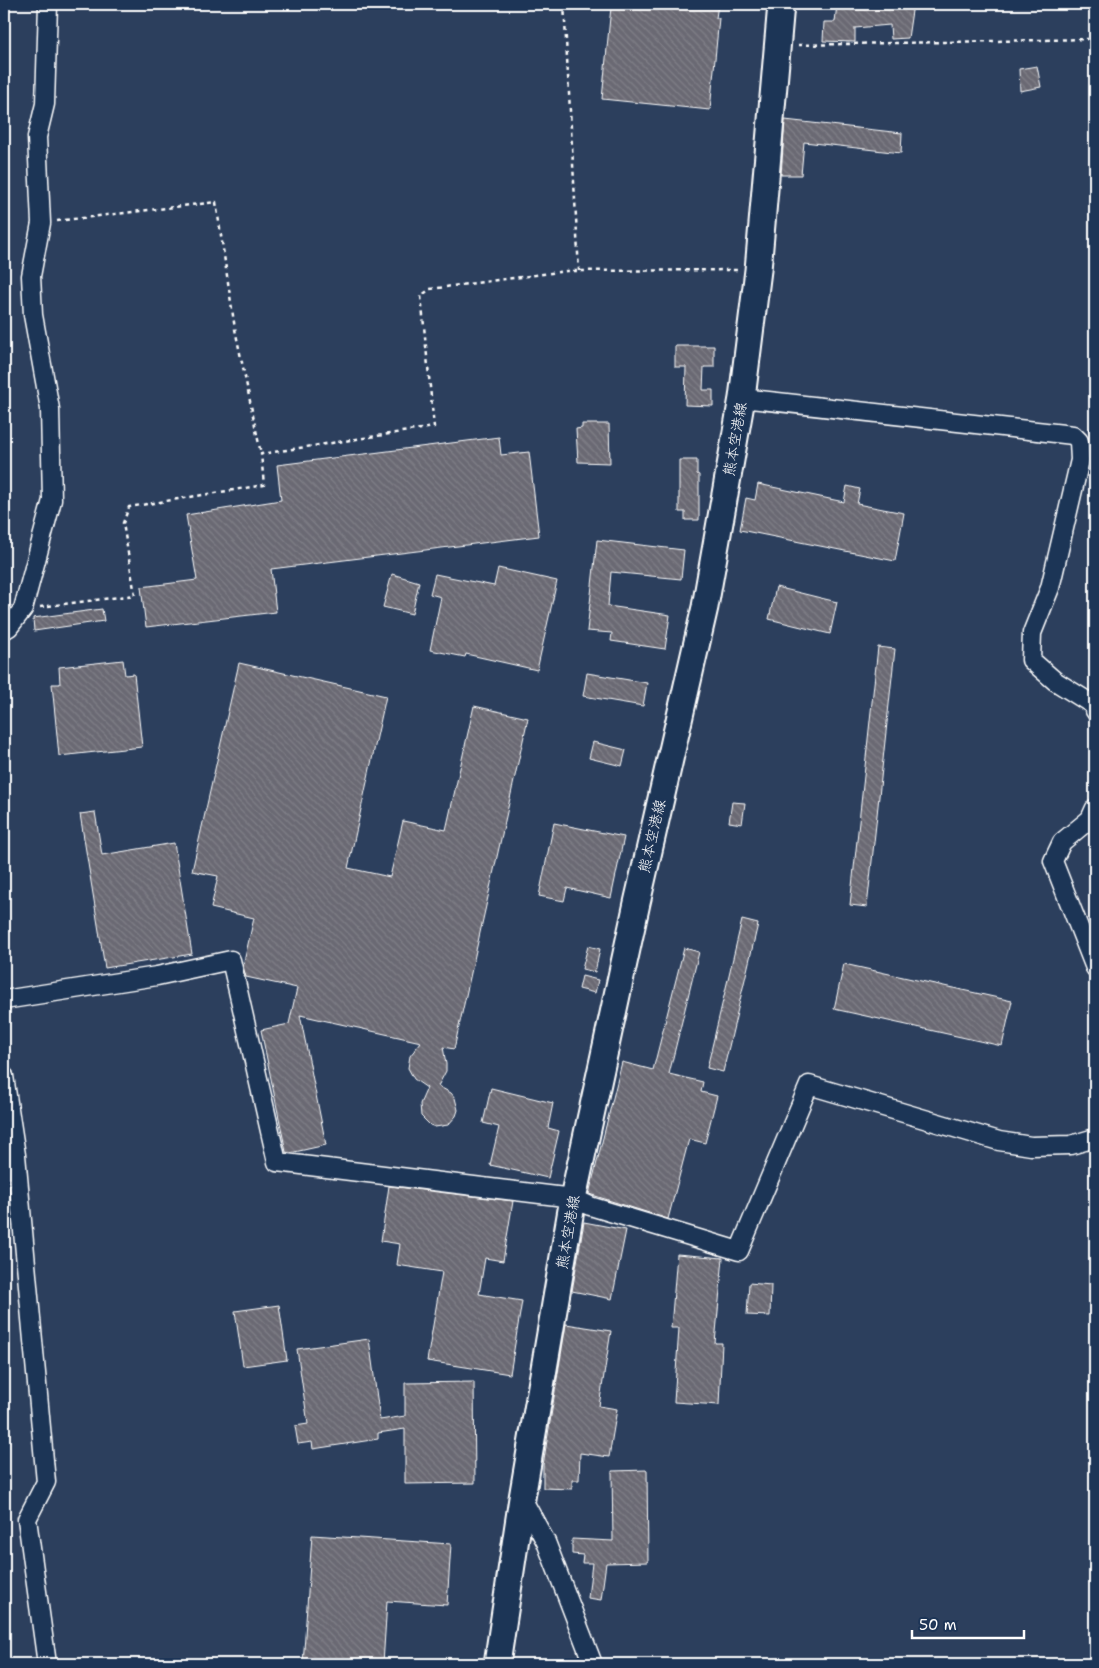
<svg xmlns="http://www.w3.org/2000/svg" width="1099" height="1668" viewBox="0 0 1099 1668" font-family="'Shantell Sans','Klee One',sans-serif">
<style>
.building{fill:url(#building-back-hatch);stroke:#fff}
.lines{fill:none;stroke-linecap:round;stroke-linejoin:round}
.street-casing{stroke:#fff;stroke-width:21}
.secondary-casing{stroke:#fff;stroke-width:29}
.path{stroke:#fff;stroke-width:2.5;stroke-dasharray:4 4;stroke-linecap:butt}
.street{stroke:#1d3557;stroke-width:18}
.secondary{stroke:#1d3557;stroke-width:25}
.labels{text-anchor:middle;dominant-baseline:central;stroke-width:5;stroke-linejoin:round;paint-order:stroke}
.street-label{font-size:15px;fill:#fff;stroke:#1d3557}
</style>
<defs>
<pattern id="building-back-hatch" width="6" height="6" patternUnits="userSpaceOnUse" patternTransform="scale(1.25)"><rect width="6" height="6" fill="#6a6973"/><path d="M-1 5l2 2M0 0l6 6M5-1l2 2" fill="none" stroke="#808088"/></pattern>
</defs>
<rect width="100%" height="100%" fill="#2c3f5d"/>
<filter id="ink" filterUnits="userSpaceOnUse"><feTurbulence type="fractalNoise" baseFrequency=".02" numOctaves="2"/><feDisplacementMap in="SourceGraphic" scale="10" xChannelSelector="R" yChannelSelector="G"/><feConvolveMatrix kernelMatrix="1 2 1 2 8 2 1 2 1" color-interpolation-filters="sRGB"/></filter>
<g filter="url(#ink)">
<!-- building -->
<path class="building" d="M 614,4 L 718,4 L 716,18 L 719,18 L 710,110 L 602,99 L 611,7 L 614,8 Z
M 837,4 L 913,4 L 908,38 L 891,39 L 890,25 L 855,28 L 855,42 L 823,41 L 824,22 L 835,22 Z
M 1037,66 L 1041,87 L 1020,91 L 1019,69 Z
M 785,120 L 902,133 L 901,153 L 804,142 L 801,175 L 781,175 Z
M 675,346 L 714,346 L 714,367 L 704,367 L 703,390 L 713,390 L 713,406 L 685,405 L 686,367 L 675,367 Z
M 582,424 L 609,424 L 610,463 L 578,462 L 576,429 L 582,428 Z
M 499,437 L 501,455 L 529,452 L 539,536 L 271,569 L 276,612 L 146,627 L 141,587 L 197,580 L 186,515 L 281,500 L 277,465 Z
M 679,460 L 697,460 L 697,474 L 699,475 L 699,520 L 685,520 L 685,512 L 679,512 Z
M 758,484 L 844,502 L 847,486 L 860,489 L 857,504 L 904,513 L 895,561 L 740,530 L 746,498 L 755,500 Z
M 597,540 L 684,550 L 681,579 L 611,572 L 608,606 L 670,615 L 665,649 L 611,641 L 612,633 L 587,631 Z
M 498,568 L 557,581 L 537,670 L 466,654 L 465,657 L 430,650 L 441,597 L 430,594 L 435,574 L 494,586 Z
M 392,574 L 419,582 L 412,614 L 383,607 Z
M 776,587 L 837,602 L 830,634 L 769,619 Z
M 102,609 L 104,621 L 34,631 L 33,618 Z
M 878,647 L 895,649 L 867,907 L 850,905 Z
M 123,660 L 125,675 L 134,674 L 142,747 L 59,756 L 52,684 L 60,684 L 59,667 Z
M 239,663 L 386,696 L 348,868 L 390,877 L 403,821 L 446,830 L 474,706 L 528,718 L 454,1049 L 443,1047 L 446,1064 L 446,1071 L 438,1086 L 451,1093 L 455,1098 L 458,1110 L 456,1116 L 448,1125 L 435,1127 L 430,1125 L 421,1116 L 420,1104 L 427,1088 L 414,1079 L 408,1068 L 410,1056 L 421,1042 L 300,1015 L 326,1145 L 290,1153 L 286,1152 L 261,1030 L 289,1024 L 297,988 L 246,977 L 243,966 L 254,918 L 211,908 L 218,876 L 192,871 Z
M 587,673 L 647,683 L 643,706 L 583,696 Z
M 593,742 L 626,750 L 622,766 L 589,758 Z
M 732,802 L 745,803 L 742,824 L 729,822 Z
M 95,812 L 102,855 L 174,843 L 192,954 L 105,968 L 80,814 Z
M 554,823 L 624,837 L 611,898 L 567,888 L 564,901 L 539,896 Z
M 742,920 L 758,924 L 723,1072 L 707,1068 Z
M 588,946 L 600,949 L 595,972 L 582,969 Z
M 684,948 L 699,952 L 669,1074 L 703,1082 L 701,1092 L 717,1096 L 705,1143 L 689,1139 L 668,1219 L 589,1194 L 622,1062 L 653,1070 Z
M 844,964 L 1012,1001 L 1002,1046 L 834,1009 Z
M 582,976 L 598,980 L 595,993 L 579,989 Z
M 491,1088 L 553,1103 L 548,1128 L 559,1131 L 548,1178 L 490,1165 L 499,1127 L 483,1123 Z
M 389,1186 L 513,1201 L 503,1261 L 485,1258 L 479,1294 L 522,1301 L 510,1374 L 427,1361 L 442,1272 L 397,1265 L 400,1244 L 381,1241 Z
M 584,1222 L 626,1230 L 612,1299 L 572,1291 Z
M 677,1254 L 723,1258 L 715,1343 L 722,1343 L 719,1405 L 674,1402 L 679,1328 L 671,1328 Z
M 749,1283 L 771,1285 L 770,1316 L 747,1315 Z
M 279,1305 L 287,1360 L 243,1366 L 235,1311 Z
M 566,1324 L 611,1331 L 599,1406 L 617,1409 L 609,1457 L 580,1453 L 579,1480 L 572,1480 L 572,1489 L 543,1488 L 543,1465 Z
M 369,1339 L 380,1420 L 405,1416 L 405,1383 L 474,1382 L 475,1483 L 405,1484 L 405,1429 L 378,1433 L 378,1439 L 313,1449 L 312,1442 L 298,1444 L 295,1426 L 308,1424 L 297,1349 Z
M 647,1470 L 648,1562 L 606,1563 L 601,1600 L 588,1598 L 592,1563 L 582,1563 L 583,1555 L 572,1554 L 572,1539 L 613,1541 L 612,1471 Z
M 312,1535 L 451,1544 L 447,1605 L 387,1601 L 383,1664 L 303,1664 Z"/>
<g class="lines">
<defs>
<path id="street" d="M 742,398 L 1073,435 L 1079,441 L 1080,460 L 1050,588 L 1032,633 L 1031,660 L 1055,681 L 1095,706 L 1095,711
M 4,630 L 9,627 L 23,609 L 52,500 L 50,409 L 33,315 L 31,276 L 41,223 L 37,137 L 45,104 L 48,4
M 1095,808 L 1090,819 L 1062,842 L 1053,861 L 1095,968
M 4,1000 L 157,976 L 231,960 L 277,1162 L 573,1198 L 590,1206 L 739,1251 L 809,1085 L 999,1141 L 1031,1146 L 1071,1145 L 1095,1138
M 4,1076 L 16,1155 L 46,1482 L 27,1519 L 47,1664
M 522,1498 L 546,1542 L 593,1664"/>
<path id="secondary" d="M 497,1664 L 522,1498 L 573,1198 L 637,903 L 705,607 L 742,398 L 758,270 L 781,4"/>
</defs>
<!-- street casing -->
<use href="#street" class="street-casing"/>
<!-- secondary casing -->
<use href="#secondary" class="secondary-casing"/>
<!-- path -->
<path class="path" d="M 564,4 L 579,271
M 798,45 L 1091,39 L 1095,107
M 57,221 L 216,202 L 235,329 L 261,454
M 1089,431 L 1095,424
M 40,607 L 135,595 L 123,523 L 129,507 L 264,485 L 261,454 L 434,427 L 421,296 L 430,289 L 566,271 L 739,270"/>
<!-- street -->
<use href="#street" class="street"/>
<!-- secondary -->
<use href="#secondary" class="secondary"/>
</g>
</g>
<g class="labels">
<!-- street labels -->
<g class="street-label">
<text transform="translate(735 439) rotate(-80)">熊本空港線</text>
<text transform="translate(652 836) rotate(-77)">熊本空港線</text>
<text transform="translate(568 1232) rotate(-80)">熊本空港線</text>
</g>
</g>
<!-- margin -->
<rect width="1099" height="1668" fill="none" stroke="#1d3557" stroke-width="20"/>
<rect x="10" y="10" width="1079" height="1648" fill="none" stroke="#fff" stroke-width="2" filter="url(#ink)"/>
<!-- scale -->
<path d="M912 1630v8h112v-8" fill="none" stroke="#ffffff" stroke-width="2.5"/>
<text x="919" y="1630" font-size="15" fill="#ffffff" stroke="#1d3557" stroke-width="4" paint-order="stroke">50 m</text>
</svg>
